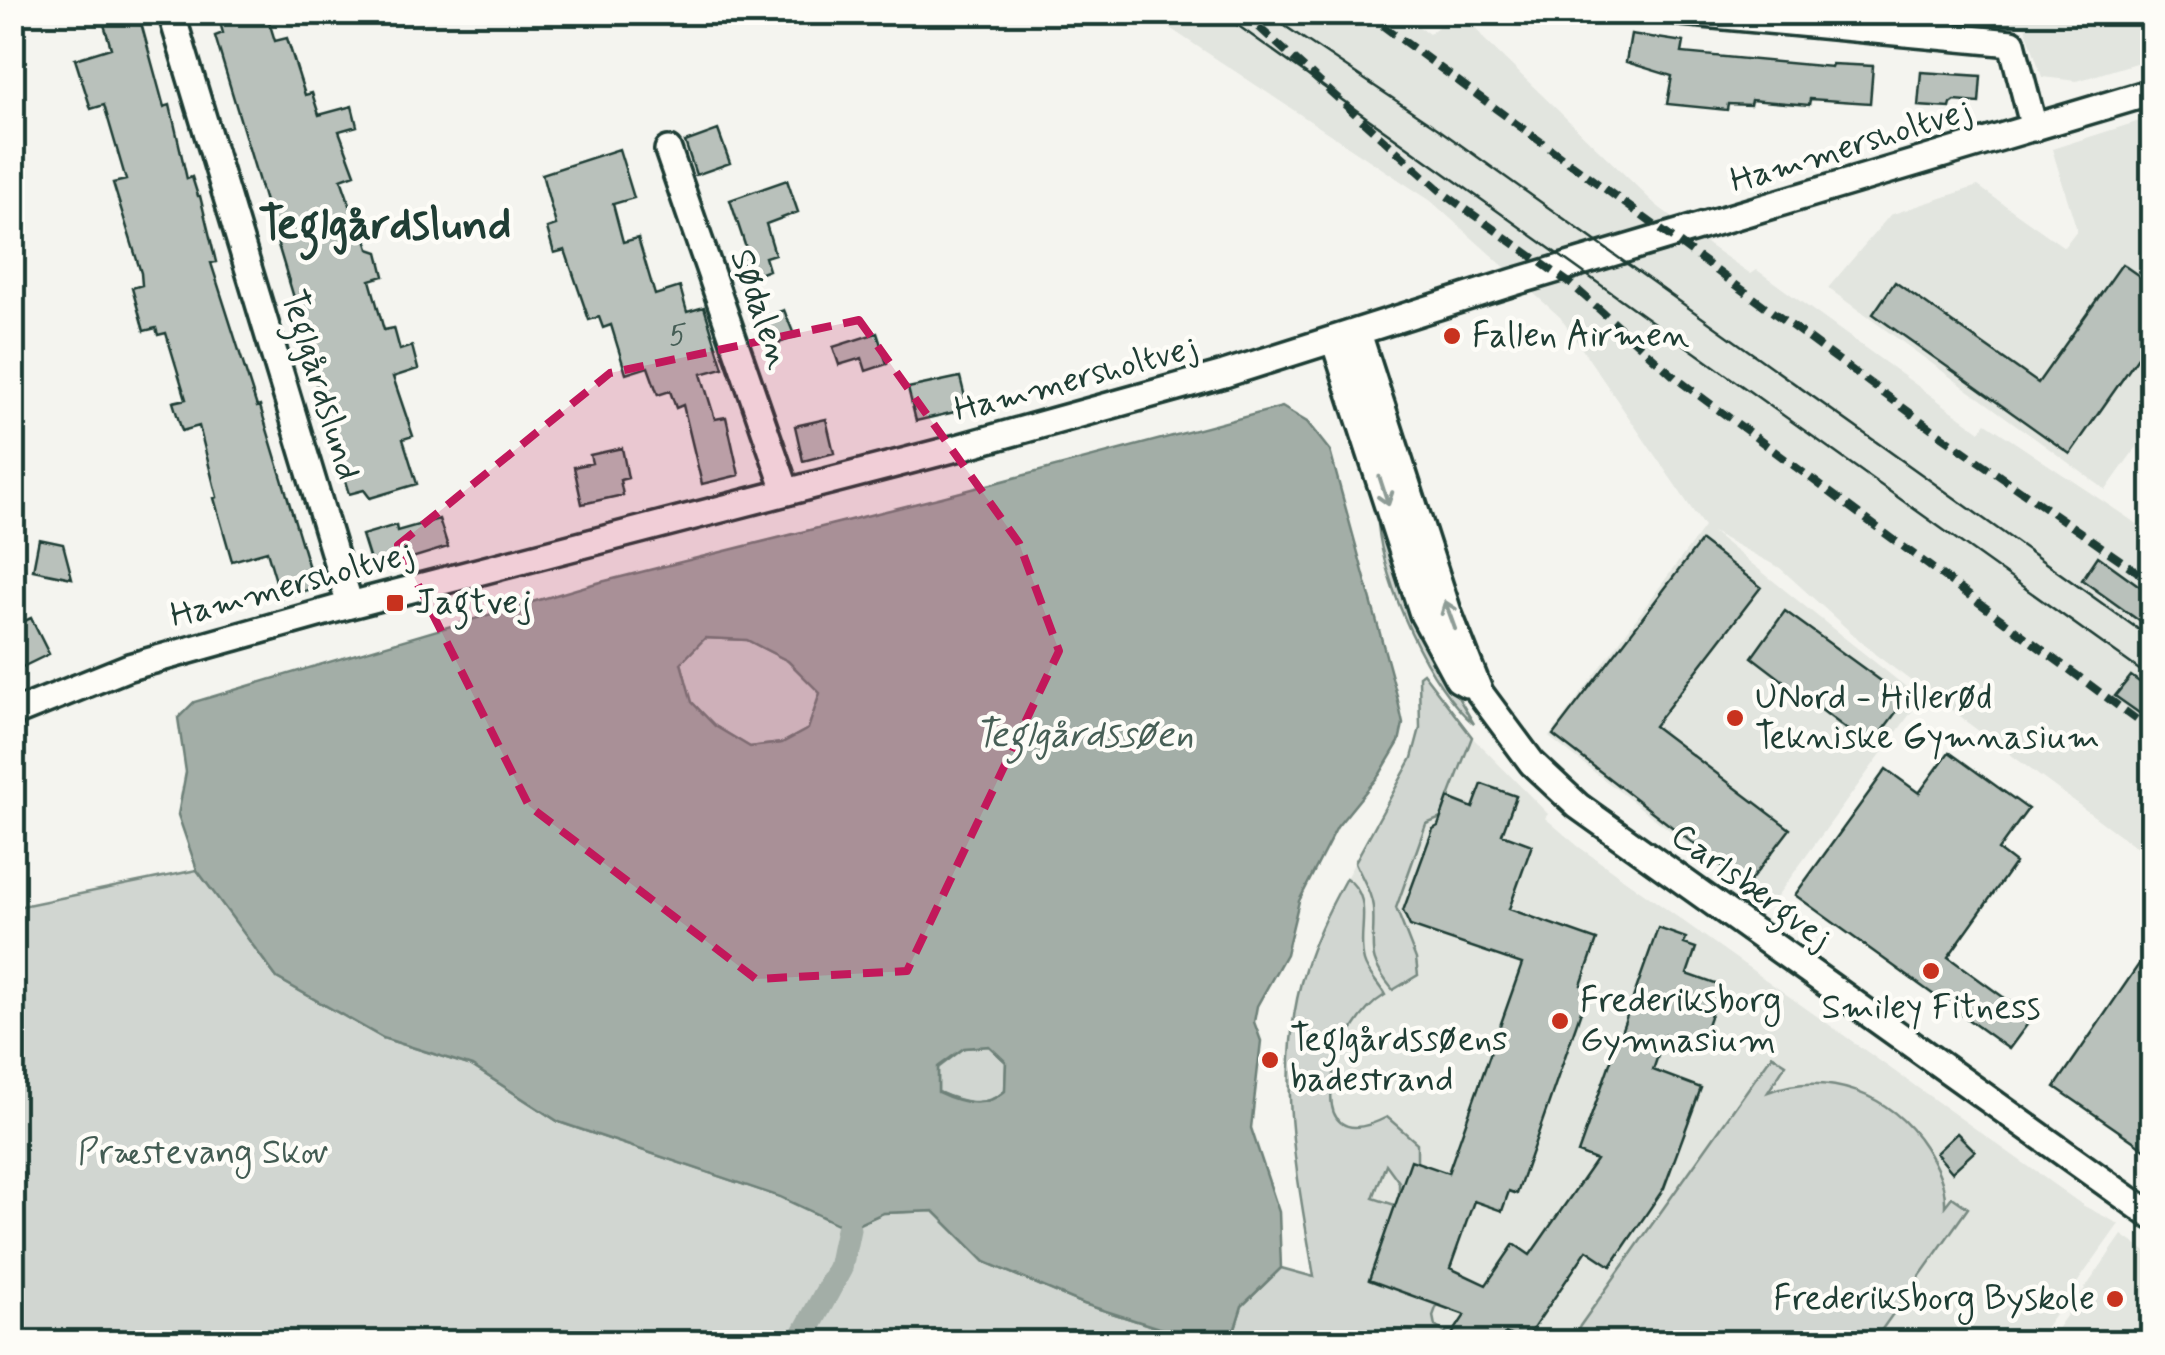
<svg xmlns="http://www.w3.org/2000/svg" width="2165" height="1355" viewBox="0 0 2165 1355" font-family="Mynerve,sans-serif">
<style>
.built{fill:#e2e5df}
.green{fill:#d1d6d1;stroke:#788a82;stroke-width:2.5}
.water{fill:#a3aea7;stroke:#6e8179;stroke-width:2.5;fill-rule:evenodd}
.lines{fill:none;stroke-linecap:round;stroke-linejoin:round}
.canal{stroke:#a3aea7;stroke-width:25}
.building{fill:#b9c1bb;stroke:#1f3d34;stroke-width:2.5}
.minor-casing{stroke:#1f3d34;stroke-width:32}
.minor{stroke:#fdfcf7;stroke-width:25}
.tram{stroke:#1f3d34;stroke-width:2.5}
.rail{stroke:#1f3d34;stroke-width:8;stroke-dasharray:15 8;stroke-linecap:butt}
.oneway{stroke:#8e9c96}
.marked{fill:#c2185b;fill-opacity:0.2;stroke:#c2185b;stroke-width:8;stroke-dasharray:20 12;stroke-linejoin:round}
.poi-dot{fill:#c8321e;stroke:#fdfcf7;stroke-width:4}
.labels{text-anchor:middle;dominant-baseline:central;stroke-width:9;stroke-linejoin:round;paint-order:stroke}
.number-label{font-size:30px;fill:#465e56}
.street-label{font-size:35px;fill:#1f3d34;stroke:#fdfcf7}
.poi-label{font-size:35px;fill:#1f3d34;stroke:#fdfcf7;text-anchor:start}
.park-label{font-size:35px;fill:#435c53;stroke:#fdfcf7}
.water-label{font-size:38px;font-style:italic;fill:#475f56;stroke:#fdfcf7}
.district-label{font-size:45px;font-weight:bold;fill:#1f3d34;stroke:#fdfcf7}
</style>
<rect width="100%" height="100%" fill="#f4f4ef"/>
<filter id="ink" filterUnits="userSpaceOnUse"><feTurbulence type="fractalNoise" baseFrequency=".01" numOctaves="2"/><feDisplacementMap in="SourceGraphic" scale="20" xChannelSelector="R" yChannelSelector="G"/><feConvolveMatrix kernelMatrix="1 2 1 2 8 2 1 2 1" color-interpolation-filters="sRGB"/></filter>
<g filter="url(#ink)">
<!-- built -->
<path class="built" d="M 1147,13 L 1400,13 L 1429,34 L 1455,13 L 1465,13 L 1484,39 L 1656,205 L 1710,246 L 1751,274 L 1757,270 L 1980,431 L 1986,423 L 2152,534 L 2152,859 L 1876,655 L 1780,568 L 1712,532 L 1921,699 L 1769,907 L 1549,737 L 1704,527 L 1560,317 L 1431,201 Z
M 2152,13 L 2152,58 L 2077,81 L 2042,77 L 2025,26 L 1846,14 Z
M 2152,117 L 2152,425 L 2106,490 L 1828,288 L 1890,215 L 1978,186 L 2064,247 L 2077,230 L 2052,149 Z
M 1446,704 L 1472,737 L 1548,814 L 1545,818 L 1579,847 L 2084,1206 L 2119,1224 L 2035,1342 L 1394,1342 L 1314,1278 L 1297,1175 L 1289,1079 L 1299,989 L 1330,908 L 1391,795 Z
M 2122,1235 L 2152,1256 L 2152,1342 L 2048,1342 Z"/>
<!-- green -->
<path class="green" d="M 1378,524 L 1384,533 L 1420,633 L 1474,724 C 1428,685 1383,583 1378,524 Z
M 705,638 L 747,640 L 788,661 L 821,693 L 808,729 L 782,743 L 750,747 L 715,726 L 691,702 L 681,662 Z
M 1423,673 L 1472,737 L 1441,818 L 1426,824 L 1396,908 L 1416,959 L 1418,975 L 1393,990 C 1363,954 1376,948 1373,907 C 1371,890 1361,877 1355,862 L 1412,758 L 1420,728 L 1419,676 Z
M 197,870 L 277,978 L 383,1038 L 472,1066 L 559,1122 L 781,1197 L 848,1228 L 883,1213 L 934,1211 L 985,1262 L 1084,1304 L 1165,1330 L 1183,1342 L 13,1342 L 12,908 Z
M 1346,878 C 1376,899 1356,931 1364,961 C 1367,973 1379,984 1385,995 C 1332,1026 1296,1165 1387,1117 L 1417,1143 L 1417,1162 L 1399,1194 L 1399,1182 L 1386,1164 L 1373,1198 L 1395,1205 L 1437,1305 L 1433,1316 L 1435,1326 L 1451,1337 L 1446,1342 L 1224,1342 L 1231,1340 L 1242,1306 L 1281,1268 L 1314,1277 C 1298,1178 1273,1068 1305,969 C 1315,937 1330,907 1346,878 Z
M 989,1046 L 1006,1062 L 1005,1091 C 985,1109 961,1102 938,1092 L 938,1068 L 964,1048 Z
M 1772,1055 L 1786,1064 L 1768,1092 C 1827,1070 1891,1094 1925,1147 C 1936,1165 1946,1184 1945,1206 L 1952,1197 L 1968,1208 L 1873,1342 L 1572,1342 L 1580,1326 Z"/>
<!-- water -->
<path class="water" d="M 1282,407 L 1307,422 L 1330,451 L 1396,692 L 1403,724 L 1399,742 L 1380,774 L 1337,827 L 1299,901 L 1286,954 L 1257,1006 L 1254,1022 L 1261,1041 L 1251,1128 L 1279,1212 L 1281,1268 L 1242,1306 L 1231,1341 L 1183,1342 L 1165,1330 L 1084,1304 L 985,1262 L 934,1211 L 883,1213 L 848,1229 L 780,1197 L 559,1122 L 472,1066 L 383,1038 L 277,978 L 197,870 L 178,815 L 186,772 L 178,718 L 194,702 L 593,584 L 942,497 ZM 705,638 L 747,640 L 788,661 L 820,693 L 808,729 L 782,743 L 750,747 L 715,726 L 692,702 L 681,663 ZM 989,1046 L 1006,1062 L 1005,1091 C 985,1109 961,1103 938,1092 L 938,1067 L 964,1048 Z"/>
<g class="lines">
<!-- canal -->
<path class="canal" d="M 800,1342 L 840,1268 L 848,1229"/>
</g>
<!-- building -->
<path class="building" d="M 129,12 L 136,12 L 141,23 L 164,107 L 170,105 L 187,179 L 192,177 L 198,196 L 200,196 L 216,262 L 211,263 L 257,407 L 260,406 L 315,588 L 281,598 L 267,551 L 232,561 L 214,498 L 217,497 L 199,426 L 182,431 L 173,402 L 186,399 L 166,333 L 158,335 L 156,328 L 144,331 L 132,288 L 142,285 L 141,273 L 113,183 L 126,180 L 104,105 L 91,109 L 75,59 L 111,48 L 103,21 Z
M 217,12 L 266,12 L 275,41 L 287,38 L 305,95 L 312,93 L 319,115 L 352,106 L 357,126 L 339,131 L 355,174 L 341,179 L 356,222 L 361,221 L 369,249 L 378,252 L 384,276 L 370,280 L 384,330 L 394,328 L 400,350 L 412,346 L 418,369 L 393,377 L 413,436 L 403,439 L 417,484 L 370,498 L 364,490 L 349,494 L 316,385 L 320,384 L 215,36 L 223,33 Z
M 1631,34 L 1684,42 L 1682,53 L 1831,67 L 1832,64 L 1873,66 L 1870,103 L 1810,99 L 1809,105 L 1751,100 L 1750,105 L 1728,104 L 1727,110 L 1667,104 L 1672,76 L 1626,62 Z
M 1921,72 L 1981,76 L 1979,103 L 1955,101 L 1951,104 L 1950,108 L 1918,106 Z
M 718,130 L 730,163 L 696,175 L 685,142 Z
M 619,149 L 634,198 L 613,204 L 623,242 L 638,238 L 655,295 L 680,287 L 687,312 L 704,307 L 723,368 L 701,374 L 715,419 L 726,417 L 739,475 L 702,484 L 683,405 L 676,408 L 670,391 L 658,395 L 648,367 L 626,374 L 611,325 L 603,328 L 599,317 L 589,320 L 565,250 L 554,253 L 547,228 L 556,225 L 542,174 Z
M 787,180 L 798,212 L 766,224 L 775,254 L 765,257 L 769,270 L 748,278 L 740,253 L 747,251 L 730,200 Z
M 2122,264 L 2152,285 L 2152,337 L 2070,454 L 1873,314 L 1895,282 L 2038,383 Z
M 784,310 L 795,337 L 769,347 L 758,319 Z
M 877,333 L 887,364 L 866,371 L 862,358 L 839,365 L 833,347 Z
M 960,377 L 965,397 L 957,399 L 959,411 L 916,421 L 908,388 Z
M 826,419 L 834,453 L 803,461 L 795,426 Z
M 622,448 L 628,478 L 620,480 L 623,495 L 582,504 L 574,467 L 592,463 L 590,455 Z
M 439,519 L 448,547 L 373,570 L 362,535 L 396,525 L 397,531 Z
M 39,539 L 63,544 L 72,578 L 33,570 Z
M 1701,541 L 1761,587 L 1654,726 L 1790,829 L 1747,885 L 1553,735 Z
M 2098,556 L 2152,595 L 2152,630 L 2082,580 Z
M 1785,611 L 1906,699 L 1870,747 L 1752,657 Z
M 31,618 L 49,654 L 12,672 L 12,627 Z
M 2131,676 L 2152,691 L 2152,722 L 2115,696 Z
M 1949,752 L 2028,809 L 1998,850 L 2015,863 L 1948,957 L 2032,1018 L 2009,1049 L 1795,895 L 1886,769 L 1919,793 Z
M 1482,784 L 1516,796 L 1502,834 L 1532,845 L 1509,909 L 1597,940 L 1581,985 L 1589,988 L 1517,1194 L 1509,1191 L 1502,1211 L 1474,1201 L 1450,1268 L 1486,1285 L 1514,1244 L 1530,1255 L 1596,1160 L 1578,1153 L 1658,928 L 1686,938 L 1684,944 L 1696,948 L 1687,974 L 1721,986 L 1699,1047 L 1665,1035 L 1653,1070 L 1701,1088 L 1664,1188 L 1611,1266 L 1587,1250 L 1524,1342 L 1506,1333 L 1499,1342 L 1447,1342 L 1465,1315 L 1369,1280 L 1411,1160 L 1448,1173 L 1522,964 L 1410,926 L 1403,911 L 1433,829 L 1438,826 L 1448,798 L 1473,808 Z
M 2152,945 L 2152,1154 L 2055,1087 Z
M 1957,1133 L 1975,1151 L 1952,1172 L 1936,1153 Z"/>
<g class="lines">
<defs>
<path id="minor" d="M 171,12 L 350,605
M 1681,12 L 2012,43 L 2034,128
M 668,150 L 786,491
M 1358,333 L 1448,612 L 1480,693 L 1532,763 L 1578,806 L 2152,1216
M 1334,340 L 1423,614 L 1458,679 L 1467,684
M 12,714 L 129,667 L 350,605 L 957,448 L 1224,374 L 1514,282 L 2152,92"/>
</defs>
<!-- minor casing -->
<use href="#minor" class="minor-casing"/>
<!-- minor -->
<use href="#minor" class="minor"/>
<!-- tram -->
<path class="tram" d="M 1219,12 L 2152,679
M 1264,12 L 1437,128 L 2152,639"/>
<!-- rail -->
<path class="rail" d="M 1242,12 L 1443,193 L 1571,284 L 1677,379 L 2152,731
M 1364,12 L 1935,431 L 2152,582"/>
</g>
<!-- one-way arrows -->
<defs><path id="oneway-shaft" d="M-6 0H5M1.5-3L5.5 0L1.5 3" fill="none" stroke-width="1.6" stroke-linecap="round" stroke-linejoin="round" transform="scale(2.5)"/></defs>
<g class="oneway">
<use href="#oneway-shaft" transform="translate(1384 491) rotate(72)"/>
<use href="#oneway-shaft" transform="translate(1450 615) rotate(-110)"/>
</g>
</g>
<!-- marked area -->
<path class="marked" d="M 859,320 L 1019,543 L 1059,651 L 907,971 L 756,979 L 529,806 L 398,545 L 610,373 Z"/>
<!-- markers -->
<g class="poi-dot">
<circle cx="1452" cy="336" r="10"/>
<rect x="385" y="593" width="20" height="20" rx="5"/>
<circle cx="1735" cy="718" r="10"/>
<circle cx="1931" cy="971" r="10"/>
<circle cx="1560" cy="1021" r="10"/>
<circle cx="1270" cy="1060" r="10"/>
<circle cx="2115" cy="1299" r="10"/>
</g>
<g class="labels">
<!-- number labels -->
<g class="number-label">
<text x="678" y="335">5</text>
</g>
<!-- street labels -->
<g class="street-label">
<text transform="translate(1851 146) rotate(-17)">Hammersholtvej</text>
<text transform="translate(760 309) rotate(71)">Sødalen</text>
<text transform="translate(1076 379) rotate(-15)">Hammersholtvej</text>
<text transform="translate(320 385) rotate(73)">Teglgårdslund</text>
<text transform="translate(292 585) rotate(-15)">Hammersholtvej</text>
<text transform="translate(1751 887) rotate(36)">Carlsbergvej</text>
</g>
<!-- poi labels -->
<g class="poi-label">
<text x="1472" y="336">Fallen Airmen</text>
<text x="415" y="603">Jagtvej</text>
<text x="1755" y="698">UNord - Hillerød<tspan x="1755" dy="40">Tekniske Gymnasium</tspan></text>
<text x="1580" y="1001">Frederiksborg<tspan x="1580" dy="40">Gymnasium</tspan></text>
<text x="1931" y="1008" text-anchor="middle">Smiley Fitness</text>
<text x="1290" y="1040">Teglgårdssøens<tspan x="1290" dy="40">badestrand</tspan></text>
<text x="2095" y="1299" text-anchor="end">Frederiksborg Byskole</text>
</g>
<!-- park labels -->
<g class="park-label">
<text x="203" y="1153">Præstevang Skov</text>
</g>
<!-- water labels -->
<g class="water-label">
<text x="1084" y="735">Teglgårdssøen</text>
</g>
<!-- district labels -->
<g class="district-label">
<text x="385" y="225">Teglgårdslund</text>
</g>
</g>
<!-- margin -->
<rect width="2165" height="1355" fill="none" stroke="#fdfcf7" stroke-width="50"/>
<rect x="25" y="25" width="2115" height="1305" fill="none" stroke="#1f3d34" stroke-width="4" filter="url(#ink)"/>
</svg>
